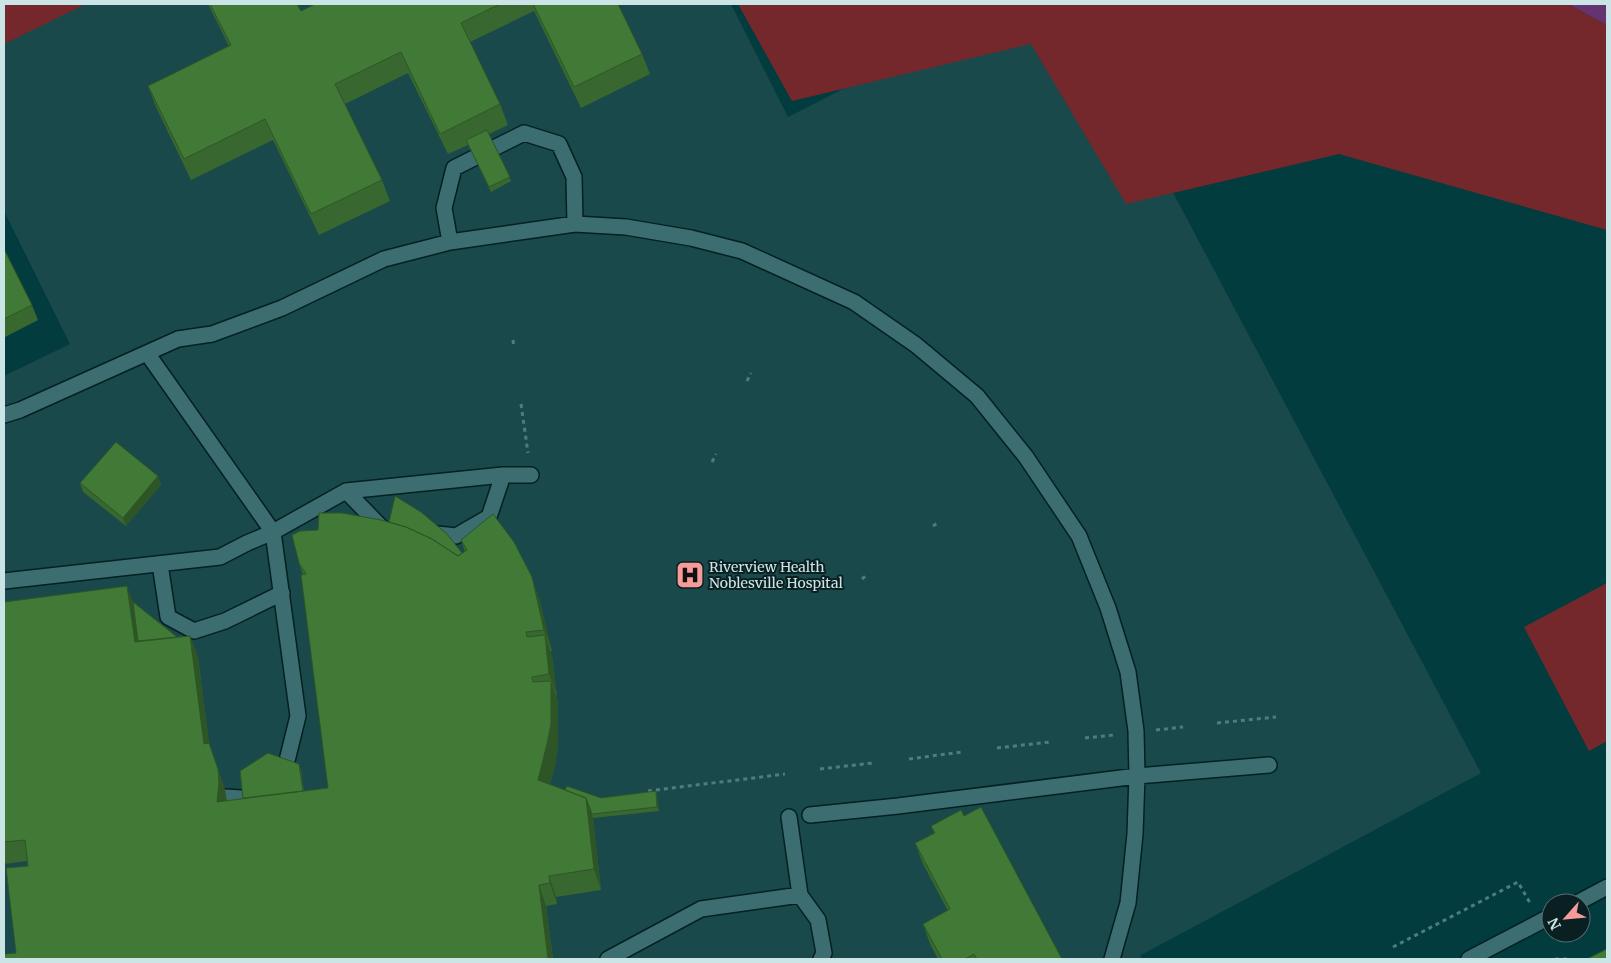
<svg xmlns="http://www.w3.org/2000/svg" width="1611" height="963" viewBox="0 0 1611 963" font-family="Merriweather,serif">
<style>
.built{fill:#19494b}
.green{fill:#74282c}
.water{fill:#663371}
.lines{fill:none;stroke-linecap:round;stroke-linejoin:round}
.minor-casing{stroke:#052022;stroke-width:18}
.path{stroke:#4f7d7f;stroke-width:3;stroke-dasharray:4 4;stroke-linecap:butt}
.minor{stroke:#3c6e71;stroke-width:15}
.wall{fill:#38682f}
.shaded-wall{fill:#2e5526}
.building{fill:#417937;stroke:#2e5526}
.labels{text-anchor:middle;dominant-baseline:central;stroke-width:4;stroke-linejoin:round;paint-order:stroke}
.poi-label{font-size:14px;fill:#cbe5e6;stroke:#0a1f21;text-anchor:start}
</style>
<rect width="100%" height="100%" fill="#023c3f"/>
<!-- built -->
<path class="built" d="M 58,4 L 731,4 L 788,117 L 1010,4 L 1073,4 L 1481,773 L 1141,955 L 1140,959 L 4,959 L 4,376 L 70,344 L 4,211 L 4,31 Z"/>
<!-- green -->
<path class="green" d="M 4,4 L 86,4 L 4,44 Z
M 738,4 L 1568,4 L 1607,25 L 1607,230 L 1339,154 L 1126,204 L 1031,44 L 792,101 Z
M 1607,583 L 1607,741 L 1589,751 L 1524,627 Z"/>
<!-- water -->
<path class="water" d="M 1568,4 L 1607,4 L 1607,25 Z"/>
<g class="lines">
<defs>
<path id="minor" d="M 450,242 L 444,208 L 454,168 L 524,133 L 559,144 L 574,177 L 575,224
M 147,353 L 273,532 L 298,716 L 282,781
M 4,415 L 20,410 L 178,339 L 212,334 L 282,308 L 384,259 L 450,242 L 575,224 L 626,227 L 691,238 L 742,251 L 854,302 L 916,345 L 977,396 L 1026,457 L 1079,536 L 1108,608 L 1128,672 L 1136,731 L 1137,776 L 1135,834 L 1128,903 L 1112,959
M 346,491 L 384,530 L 388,530
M 428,533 L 456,536 L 489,517 L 503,475
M 160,564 L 168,617 L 194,631 L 225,621 L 282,593
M 4,581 L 220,557 L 247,543 L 273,532 L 346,491 L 503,475 L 531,475
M 226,797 L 256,799 L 263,795
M 810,815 L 898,806 L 1137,776 L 1269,765
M 789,817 L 800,895 L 818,920 L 824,953 L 821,959
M 1577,903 L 1607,887
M 608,959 L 701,909 L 800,895
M 1469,959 L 1551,916"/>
</defs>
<!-- minor casing -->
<use href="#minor" class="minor-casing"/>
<!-- path -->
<path class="path" d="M 513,340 L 514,348
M 747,381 L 751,373
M 521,404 L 528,453
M 712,462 L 716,454
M 933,526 L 939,522
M 862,579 L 868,574
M 1217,723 L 1276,717
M 1156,730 L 1183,727
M 1085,738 L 1114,735
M 997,748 L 1050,742
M 909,759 L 962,752
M 820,769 L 873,763
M 648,791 L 785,774
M 1393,947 L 1518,882 L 1530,903
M 1555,959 L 1571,959"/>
<!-- minor -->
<use href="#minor" class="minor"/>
</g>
<!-- wall -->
<path class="wall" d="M 208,4 L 297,4 L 301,11 L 315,4 L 618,4 L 642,54 L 650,74 L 581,108 L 534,11 L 470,42 L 500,104 L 508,125 L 489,134 L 511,181 L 491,192 L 468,145 L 448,154 L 408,73 L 345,104 L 382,180 L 390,201 L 319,235 L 273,140 L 191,180 L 156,107 L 148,86 L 229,46 Z
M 4,249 L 32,305 L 38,320 L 5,337 L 4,334 Z
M 158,476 L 161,485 L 126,526 L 83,492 L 80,483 Z
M 461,540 L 539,598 L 552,651 L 550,651 L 552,656 L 557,695 L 556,695 L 558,702 L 558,745 L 555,765 L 550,784 L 565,790 L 601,798 L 656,791 L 657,796 L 659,811 L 593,818 L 601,890 L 556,897 L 557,904 L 546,906 L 553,959 L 4,959 L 16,953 L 28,866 L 27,861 L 4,864 L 4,602 L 133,602 L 177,637 L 190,636 L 198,657 L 209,743 L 225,790 L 227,801 L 243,798 L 301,769 L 304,791 L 328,788 L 303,575 L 299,563 L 462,553 L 465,552 Z
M 931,826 L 1062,959 L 938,959 L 930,944 L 923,924 L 948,911 L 923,864 L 915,843 L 934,833 Z"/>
<!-- shaded-wall -->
<path class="shaded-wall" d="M 158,476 L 161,485 L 126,526 L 123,518 Z
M 532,577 L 539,598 L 552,651 L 544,630 Z
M 127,586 L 135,607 L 142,658 L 135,642 Z
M 545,635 L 552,656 L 557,695 L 549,674 Z
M 190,636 L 198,657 L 212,764 L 204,744 Z
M 551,681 L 558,702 L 558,745 L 555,765 L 546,800 L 538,780 Z
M 209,743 L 225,790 L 227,803 L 217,802 Z
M 299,764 L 301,769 L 306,812 L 305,808 Z
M 656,791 L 657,796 L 659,811 L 657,807 Z
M 586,798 L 593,818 L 601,890 L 594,869 Z
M 549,876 L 556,897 L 557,904 L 550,883 Z
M 539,885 L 546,906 L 553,959 L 548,959 Z"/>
<!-- building -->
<path class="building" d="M 210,4 L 297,4 L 301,11 L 315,4 L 500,4 L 461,23 L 500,104 L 440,134 L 401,52 L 335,84 L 382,180 L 311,214 L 265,119 L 184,159 L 148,86 L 231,45 Z
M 533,4 L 618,4 L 642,54 L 574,87 Z
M 487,130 L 510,177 L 489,187 L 466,140 Z
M 4,249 L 32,305 L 4,319 Z
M 116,442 L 158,476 L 123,518 L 80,483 Z
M 395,496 L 421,512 L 447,534 L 462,553 L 458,556 L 432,539 L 406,527 L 389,522 Z
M 319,513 L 342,513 L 381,520 L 406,527 L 432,539 L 458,556 L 467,550 L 461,540 L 493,514 L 514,542 L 532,577 L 544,630 L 526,632 L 527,637 L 545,635 L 549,674 L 532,677 L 533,682 L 551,681 L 551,724 L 547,744 L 538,780 L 586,798 L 594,869 L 549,876 L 550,883 L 539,885 L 548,959 L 4,959 L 4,954 L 16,953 L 6,868 L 28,866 L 25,840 L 4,842 L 4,602 L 127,586 L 135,642 L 190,636 L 204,744 L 209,743 L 218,769 L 219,782 L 217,802 L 328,788 L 301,575 L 306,574 L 299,563 L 292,535 L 300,531 L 318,530 Z
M 133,602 L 177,637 L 138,641 Z
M 268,753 L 299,764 L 303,791 L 243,798 L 240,771 Z
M 567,786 L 601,798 L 656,791 L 657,807 L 592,814 L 586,798 L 565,790 Z
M 981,807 L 1062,959 L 977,959 L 974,954 L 965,959 L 942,959 L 923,924 L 950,909 L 915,843 L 935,833 L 931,826 L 961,810 L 964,816 Z
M 1607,949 L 1607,959 L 1587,959 Z"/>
<!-- icons -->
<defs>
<symbol id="hospital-square" viewBox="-11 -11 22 22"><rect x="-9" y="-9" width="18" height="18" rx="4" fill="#f59b9a" stroke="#0a1f21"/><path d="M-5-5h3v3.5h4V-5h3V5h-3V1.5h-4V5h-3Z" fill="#111"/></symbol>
</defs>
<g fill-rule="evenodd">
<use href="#hospital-square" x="674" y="559" width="32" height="32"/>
</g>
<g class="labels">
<!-- poi labels -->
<g class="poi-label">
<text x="709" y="567">Riverview Health<tspan x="709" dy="16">Noblesville Hospital</tspan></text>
</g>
</g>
<!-- border -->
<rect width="1611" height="963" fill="none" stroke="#cbe5e6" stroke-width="10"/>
<!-- north arrow -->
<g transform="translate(1566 918) rotate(243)"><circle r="24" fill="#0a1f21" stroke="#576e70"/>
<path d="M0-4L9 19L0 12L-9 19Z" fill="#f59b9a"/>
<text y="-8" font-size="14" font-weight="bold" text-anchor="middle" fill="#cbe5e6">N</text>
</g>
</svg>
